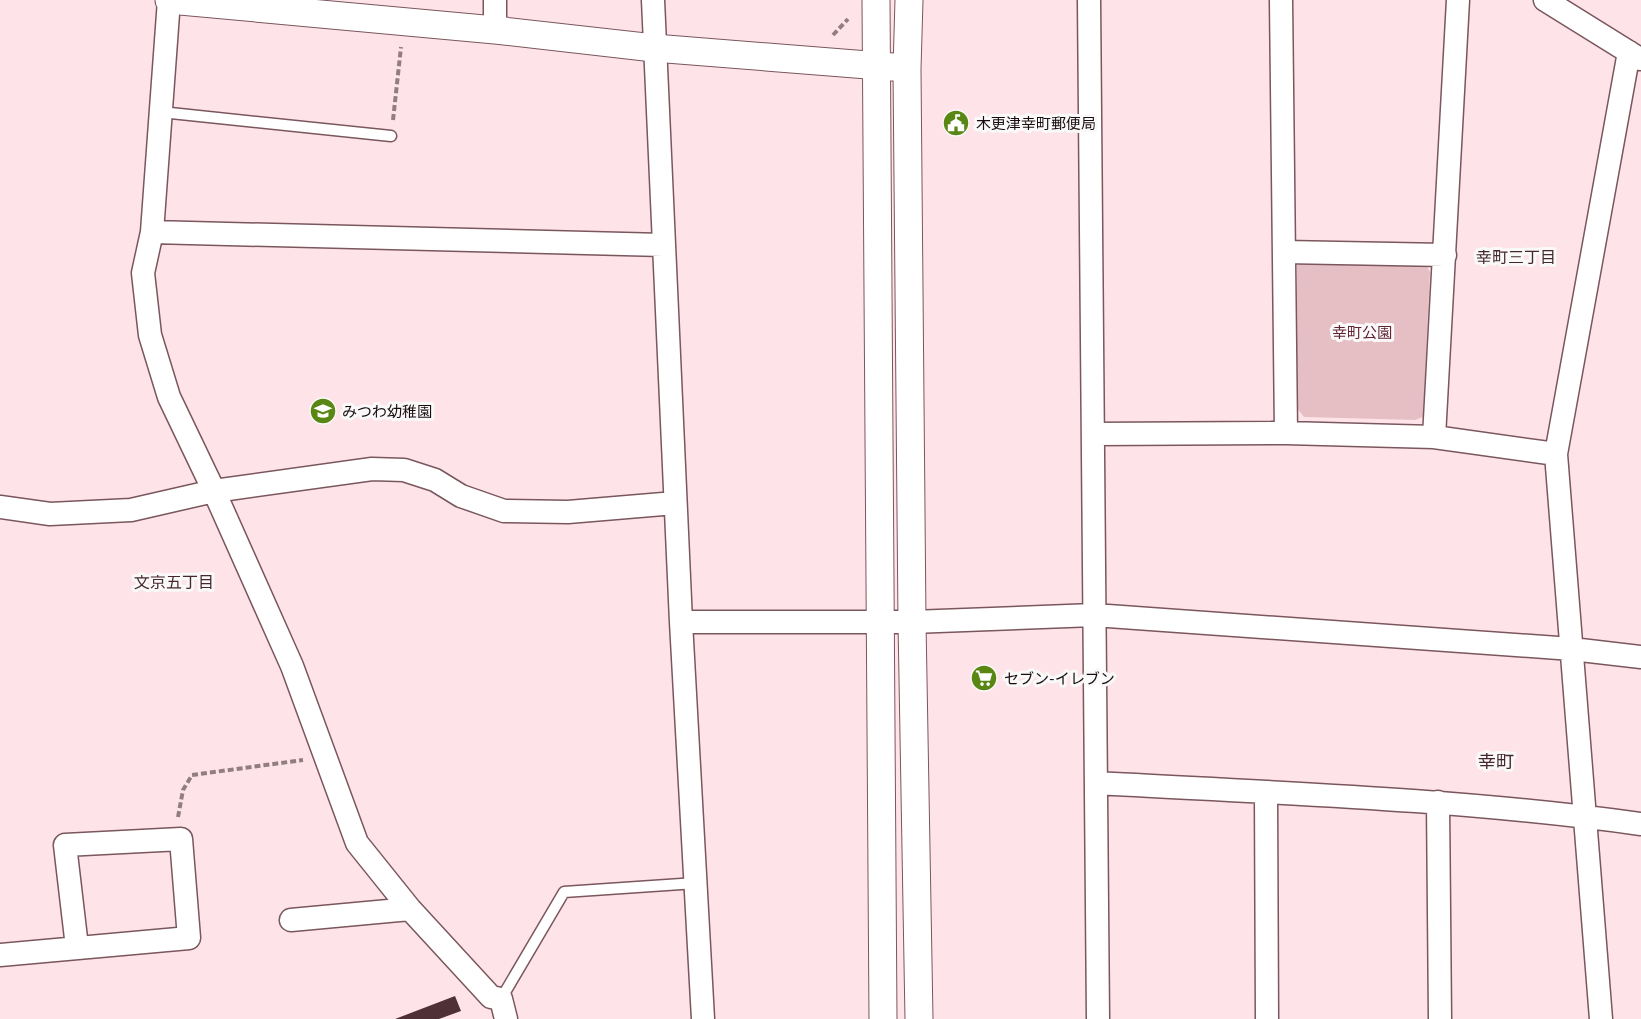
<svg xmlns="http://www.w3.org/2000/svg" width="1641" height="1019" viewBox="0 0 1641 1019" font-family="'Public Sans','Noto Sans JP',sans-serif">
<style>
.green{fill:#e6bfc5}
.building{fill:#503037}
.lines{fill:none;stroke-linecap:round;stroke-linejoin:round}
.service-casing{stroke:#7a565d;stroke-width:13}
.minor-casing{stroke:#7a565d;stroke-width:25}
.tertiary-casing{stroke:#7a565d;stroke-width:29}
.path{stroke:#927e81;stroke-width:4;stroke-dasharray:6 3;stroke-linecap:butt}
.service{stroke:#fff;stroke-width:10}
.minor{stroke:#fff;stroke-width:22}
.tertiary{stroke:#fff;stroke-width:27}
.labels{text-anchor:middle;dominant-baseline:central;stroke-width:6;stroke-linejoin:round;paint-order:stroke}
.poi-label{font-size:15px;fill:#180b0d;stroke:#f9f9f9;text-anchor:start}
.park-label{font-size:15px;fill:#622334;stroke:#f9f9f9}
.neighbourhood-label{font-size:16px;fill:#46272d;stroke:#f9f9f9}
.quarter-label{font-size:18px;fill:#46272d;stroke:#f9f9f9}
</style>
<rect width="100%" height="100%" fill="#fee4e8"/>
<!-- green -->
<path class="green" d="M 1305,261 L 1425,263 L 1430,272 L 1423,417 L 1415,420 L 1304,417 L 1296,407 L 1297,265 Z"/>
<!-- building -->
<path class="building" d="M 455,996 L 461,1011 L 439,1019 L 395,1019 Z"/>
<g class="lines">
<defs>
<path id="service" d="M 161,112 L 391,136
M 501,999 L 564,892 L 696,883"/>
<path id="minor" d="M 169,0 L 152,232 L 143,273 L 150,335 L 169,397 L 214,491 L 292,666 L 357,843 L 410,909 L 491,997 L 501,999 L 506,1019
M 653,0 L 681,622 L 703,1019
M 1089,0 L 1098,1019
M 1281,0 L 1286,433
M 1545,0 L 1640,59
M 495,30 L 495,0
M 152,232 L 663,245
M 1285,252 L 1445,255
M 1093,434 L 1286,433 L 1434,437 L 1556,454
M 1434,437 L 1458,0
M 0,507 L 50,514 L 131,510 L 214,491 L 372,469 L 404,470 L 435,480 L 461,496 L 504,511 L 568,512 L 675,503
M 681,622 L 912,622 L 1094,615 L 1572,649 L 1641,657
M 1096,783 C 1278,793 1460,799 1641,824
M 1266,793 L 1267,1019
M 1438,802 L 1440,1019
M 291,920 L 410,909
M 0,955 L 189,938 L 181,839 L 65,845 L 77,947
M 1601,1019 L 1556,454 L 1629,52"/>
<path id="tertiary" d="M 169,0 L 495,30 L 654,48 L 893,67
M 876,0 L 883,1019
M 909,0 L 907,69 L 912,622 L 919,1019"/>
</defs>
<!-- service casing -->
<use href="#service" class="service-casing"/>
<!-- minor casing -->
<use href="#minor" class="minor-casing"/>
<!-- tertiary casing -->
<use href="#tertiary" class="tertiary-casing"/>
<!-- path -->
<path class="path" d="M 833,35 L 848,19
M 393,120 L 401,47
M 178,817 L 183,790 L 192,775 L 303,760"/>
<!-- service -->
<use href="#service" class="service"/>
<!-- minor -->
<use href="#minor" class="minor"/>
<!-- tertiary -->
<use href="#tertiary" class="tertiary"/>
</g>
<!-- icons -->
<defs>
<symbol id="civic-disc" viewBox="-11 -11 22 22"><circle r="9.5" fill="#5a8614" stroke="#f9f9f9"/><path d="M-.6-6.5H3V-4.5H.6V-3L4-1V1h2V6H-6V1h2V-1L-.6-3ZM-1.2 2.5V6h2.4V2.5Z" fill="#fff"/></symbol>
<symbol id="school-disc" viewBox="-11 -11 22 22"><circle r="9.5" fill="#5a8614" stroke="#f9f9f9"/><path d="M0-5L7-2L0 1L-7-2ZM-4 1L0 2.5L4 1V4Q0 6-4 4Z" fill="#fff"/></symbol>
<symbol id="supermarket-disc" viewBox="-11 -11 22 22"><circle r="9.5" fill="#5a8614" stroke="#f9f9f9"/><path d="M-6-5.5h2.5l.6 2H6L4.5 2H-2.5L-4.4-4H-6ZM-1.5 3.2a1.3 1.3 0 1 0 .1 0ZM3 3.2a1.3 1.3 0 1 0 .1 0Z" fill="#fff"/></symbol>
</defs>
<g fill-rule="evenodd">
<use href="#civic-disc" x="941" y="108" width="30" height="30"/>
<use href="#school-disc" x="308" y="396" width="30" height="30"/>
<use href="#supermarket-disc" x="969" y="663" width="30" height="30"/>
</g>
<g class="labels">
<!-- poi labels -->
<g class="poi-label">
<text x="976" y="123">木更津幸町郵便局</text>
<text x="342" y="411">みつわ幼稚園</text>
<text x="1004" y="678">セブン-イレブン</text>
</g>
<!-- park labels -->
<g class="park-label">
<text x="1362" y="332">幸町公園</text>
</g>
<!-- neighbourhood labels -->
<g class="neighbourhood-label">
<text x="1516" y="257">幸町三丁目</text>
<text x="174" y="582">文京五丁目</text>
</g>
<!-- quarter labels -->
<g class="quarter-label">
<text x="1496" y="761">幸町</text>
</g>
</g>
</svg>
